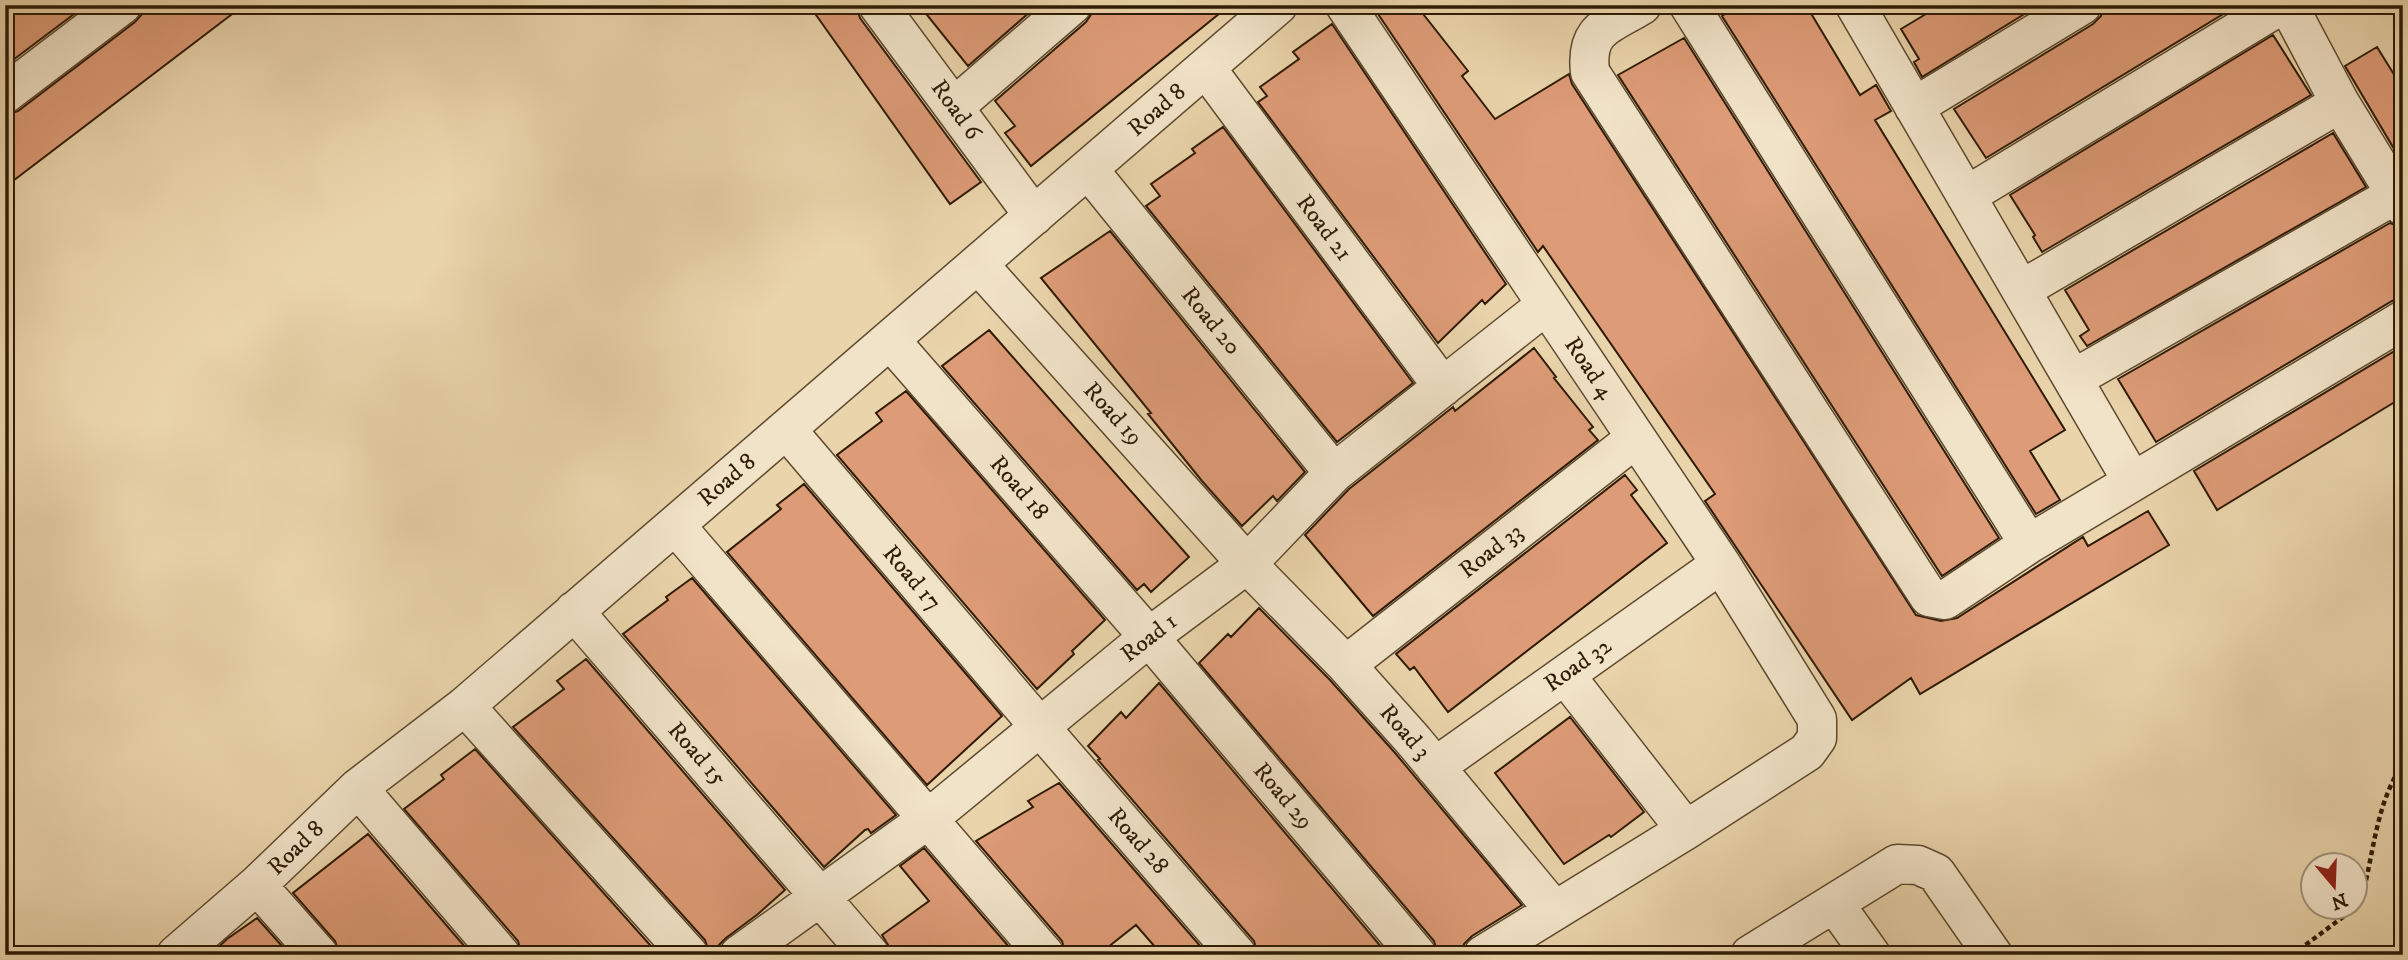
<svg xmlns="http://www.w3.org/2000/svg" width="2408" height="960" viewBox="0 0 2408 960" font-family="'IM FELL DW Pica',serif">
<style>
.building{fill:#dd9b77;stroke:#2e1b05;stroke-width:2}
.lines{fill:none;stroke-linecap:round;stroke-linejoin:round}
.minor-casing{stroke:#5d492e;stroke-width:41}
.path{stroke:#2e1b05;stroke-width:4.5;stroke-dasharray:5 3.5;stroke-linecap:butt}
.minor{stroke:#f1e3c8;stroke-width:38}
.labels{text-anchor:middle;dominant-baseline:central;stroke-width:6;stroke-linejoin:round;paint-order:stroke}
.street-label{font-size:24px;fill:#2e1b05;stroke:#f1e3c8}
</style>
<rect width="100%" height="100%" fill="#ead4ab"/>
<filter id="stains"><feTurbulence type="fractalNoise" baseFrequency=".00286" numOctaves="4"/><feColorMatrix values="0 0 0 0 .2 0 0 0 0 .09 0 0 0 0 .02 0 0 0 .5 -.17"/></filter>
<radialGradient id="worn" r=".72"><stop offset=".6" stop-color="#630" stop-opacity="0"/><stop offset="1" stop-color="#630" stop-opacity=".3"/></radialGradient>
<!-- building -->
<path class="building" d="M 19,5 L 86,5 L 5,66 L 5,16 Z
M 143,5 L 244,5 L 5,187 L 5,115 L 18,111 L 135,22 L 142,14 Z
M 809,5 L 856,5 L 860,18 L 981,182 L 950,204 Z
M 919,5 L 1038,5 L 968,66 Z
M 1093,5 L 1230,5 L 1031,166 L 1005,133 L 1015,126 L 995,101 L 1086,22 L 1092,13 Z
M 1372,5 L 1416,5 L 1468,71 L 1462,76 L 1495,119 L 1569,74 L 1572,84 L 1916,615 L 1941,621 L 1957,618 L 2083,537 L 2088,546 L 2148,511 L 2169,545 L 1920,694 L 1911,678 L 1852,720 L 1705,501 L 1715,494 L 1543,246 L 1538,252 Z
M 1739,5 L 1806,5 L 1860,95 L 1876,85 L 1891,111 L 1875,120 L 2065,430 L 2030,451 L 2060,500 L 2036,514 L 1722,16 Z
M 1941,5 L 2039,5 L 1922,77 L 1914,62 L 1919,59 L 1901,29 Z
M 2104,5 L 2238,5 L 1986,158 L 1954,109 L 2093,24 L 2101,16 Z
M 1332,24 L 1506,284 L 1485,304 L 1482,300 L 1438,343 L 1258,102 L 1267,96 L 1260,87 L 1299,59 L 1293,52 Z
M 2273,35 L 2311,95 L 2042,252 L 2033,237 L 2035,235 L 2010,195 Z
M 1684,38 L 1999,538 L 1942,576 L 1618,75 Z
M 2377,47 L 2403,89 L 2403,164 L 2345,66 Z
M 1223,127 L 1413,383 L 1337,442 L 1146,206 L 1160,196 L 1151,184 L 1195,153 L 1192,149 Z
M 2333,133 L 2366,187 L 2087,346 L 2080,336 L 2089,330 L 2065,290 Z
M 2390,223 L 2403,228 L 2403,298 L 2392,301 L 2156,442 L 2118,379 Z
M 1110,231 L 1305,472 L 1277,501 L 1273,496 L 1242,526 L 1202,481 L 1148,414 L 1151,413 L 1041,278 Z
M 989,330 L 1189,557 L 1151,592 L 1144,584 L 1137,590 L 942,366 Z
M 2403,346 L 2403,397 L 2217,510 L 2194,471 Z
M 1534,348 L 1556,377 L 1554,378 L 1593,427 L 1589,430 L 1598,440 L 1373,616 L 1305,535 L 1349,489 L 1453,407 L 1455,411 Z
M 906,391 L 1105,620 L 1072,651 L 1074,654 L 1037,689 L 837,455 L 882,421 L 876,413 Z
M 1625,475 L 1637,490 L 1631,495 L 1667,543 L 1448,712 L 1414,667 L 1410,670 L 1396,654 Z
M 804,484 L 1002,716 L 927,785 L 727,552 L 781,509 L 777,505 Z
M 692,578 L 896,815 L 871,833 L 868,829 L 865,830 L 824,867 L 623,634 L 668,600 L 666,597 Z
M 1259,608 L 1330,680 L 1396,754 L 1522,905 L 1472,936 L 1464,944 L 1461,955 L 1438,955 L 1434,941 L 1199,663 L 1228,634 L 1231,637 Z
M 586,659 L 785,890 L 758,914 L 726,938 L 719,945 L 718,955 L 710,955 L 705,940 L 513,727 L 564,689 L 557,681 Z
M 1159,683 L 1388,955 L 1258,955 L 1254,941 L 1098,760 L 1100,759 L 1088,746 L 1121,712 L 1126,718 Z
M 1570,717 L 1644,812 L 1611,837 L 1609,835 L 1564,864 L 1495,773 Z
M 475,749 L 659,955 L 522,955 L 518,941 L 404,809 L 444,779 L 441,775 Z
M 1059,783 L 1208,955 L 1162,955 L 1136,925 L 1098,955 L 1066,955 L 1062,941 L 976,841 L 1033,807 L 1028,801 Z
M 368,834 L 472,955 L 340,955 L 335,941 L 293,893 Z
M 924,848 L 1016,955 L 891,955 L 891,950 L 882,935 L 929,901 L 900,866 Z
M 257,918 L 290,955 L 210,955 L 227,939 Z"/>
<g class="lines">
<defs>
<path id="minor" d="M 878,5 L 1034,216
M 1345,5 L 1721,564 L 1817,719 L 1817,738 L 1807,752 L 1686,830 L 1483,955
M 1642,5 C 1608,26 1585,28 1590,72 L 1929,597 L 1945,600 L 2029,544 L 2403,320
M 1689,5 L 2029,544
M 1855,5 L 2132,481
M 2288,5 L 2340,103 L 2403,206
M 1206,68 L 1443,387
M 5,94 L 122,5
M 954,107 L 1072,5
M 1914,107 L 2082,5
M 1088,169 L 1334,473
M 1966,196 L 2281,5
M 978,264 L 1247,564 L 1346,665 L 1413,740 L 1554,910
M 2021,290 L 2340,103
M 890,340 L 1149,637 L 1417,955
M 2073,379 L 2395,195
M 786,429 L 1039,726 L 1237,955
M 675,525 L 1045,955
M 574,611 L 870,955
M 1346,665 L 1636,438
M 1565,675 L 1686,830
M 465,706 L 689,955
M 1435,767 L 1721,564
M 358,788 L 501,955
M 257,885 L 319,955
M 1834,903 L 1871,955
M 176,955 L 257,885 L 358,788 L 465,706 L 1278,5
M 739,955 L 928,819 L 1149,637 L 1247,564 L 1334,473 L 1546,305
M 1750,955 L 1897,864 L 1918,865 L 1936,873 L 1993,955"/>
</defs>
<!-- minor casing -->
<use href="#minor" class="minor-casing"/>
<!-- path -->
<path class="path" d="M 2356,903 L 2363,893 C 2374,850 2377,801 2403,764
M 2292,955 L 2347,914 L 2352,908"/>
<!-- minor -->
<use href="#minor" class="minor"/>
</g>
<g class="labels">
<!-- street labels -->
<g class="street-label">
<text transform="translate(956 110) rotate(54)">Road 6</text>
<text transform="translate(1157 110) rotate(-41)">Road 8</text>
<text transform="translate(1324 228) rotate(53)">Road 21</text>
<text transform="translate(1211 321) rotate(51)">Road 20</text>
<text transform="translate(1589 368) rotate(56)">Road 4</text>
<text transform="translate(1113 414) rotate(48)">Road 19</text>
<text transform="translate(727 480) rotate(-41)">Road 8</text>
<text transform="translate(1019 488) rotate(49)">Road 18</text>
<text transform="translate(1491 551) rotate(-38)">Road 33</text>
<text transform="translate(912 578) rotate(50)">Road 17</text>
<text transform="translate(1149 638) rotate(-38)">Road 1</text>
<text transform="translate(1578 665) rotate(-35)">Road 32</text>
<text transform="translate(1405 732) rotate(49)">Road 3</text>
<text transform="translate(697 754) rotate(49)">Road 15</text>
<text transform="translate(1283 796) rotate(50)">Road 29</text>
<text transform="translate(1138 841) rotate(49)">Road 28</text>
<text transform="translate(296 848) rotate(-44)">Road 8</text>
</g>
</g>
<!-- margin -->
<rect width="2408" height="960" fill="none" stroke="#ead4ab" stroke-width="28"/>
<rect x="7" y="7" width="2394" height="946" fill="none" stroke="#2e1b05" stroke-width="3.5"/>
<rect x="14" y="14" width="2380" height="932" fill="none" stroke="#2e1b05" stroke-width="2"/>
<!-- north arrow -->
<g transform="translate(2334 886) rotate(161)"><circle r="33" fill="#f1e3c8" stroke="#a3937a" stroke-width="2"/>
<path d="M0-5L12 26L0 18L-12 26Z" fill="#8f2418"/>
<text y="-10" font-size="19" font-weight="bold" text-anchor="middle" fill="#2e1b05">N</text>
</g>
<rect width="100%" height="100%" filter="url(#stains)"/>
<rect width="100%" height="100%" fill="url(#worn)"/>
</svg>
